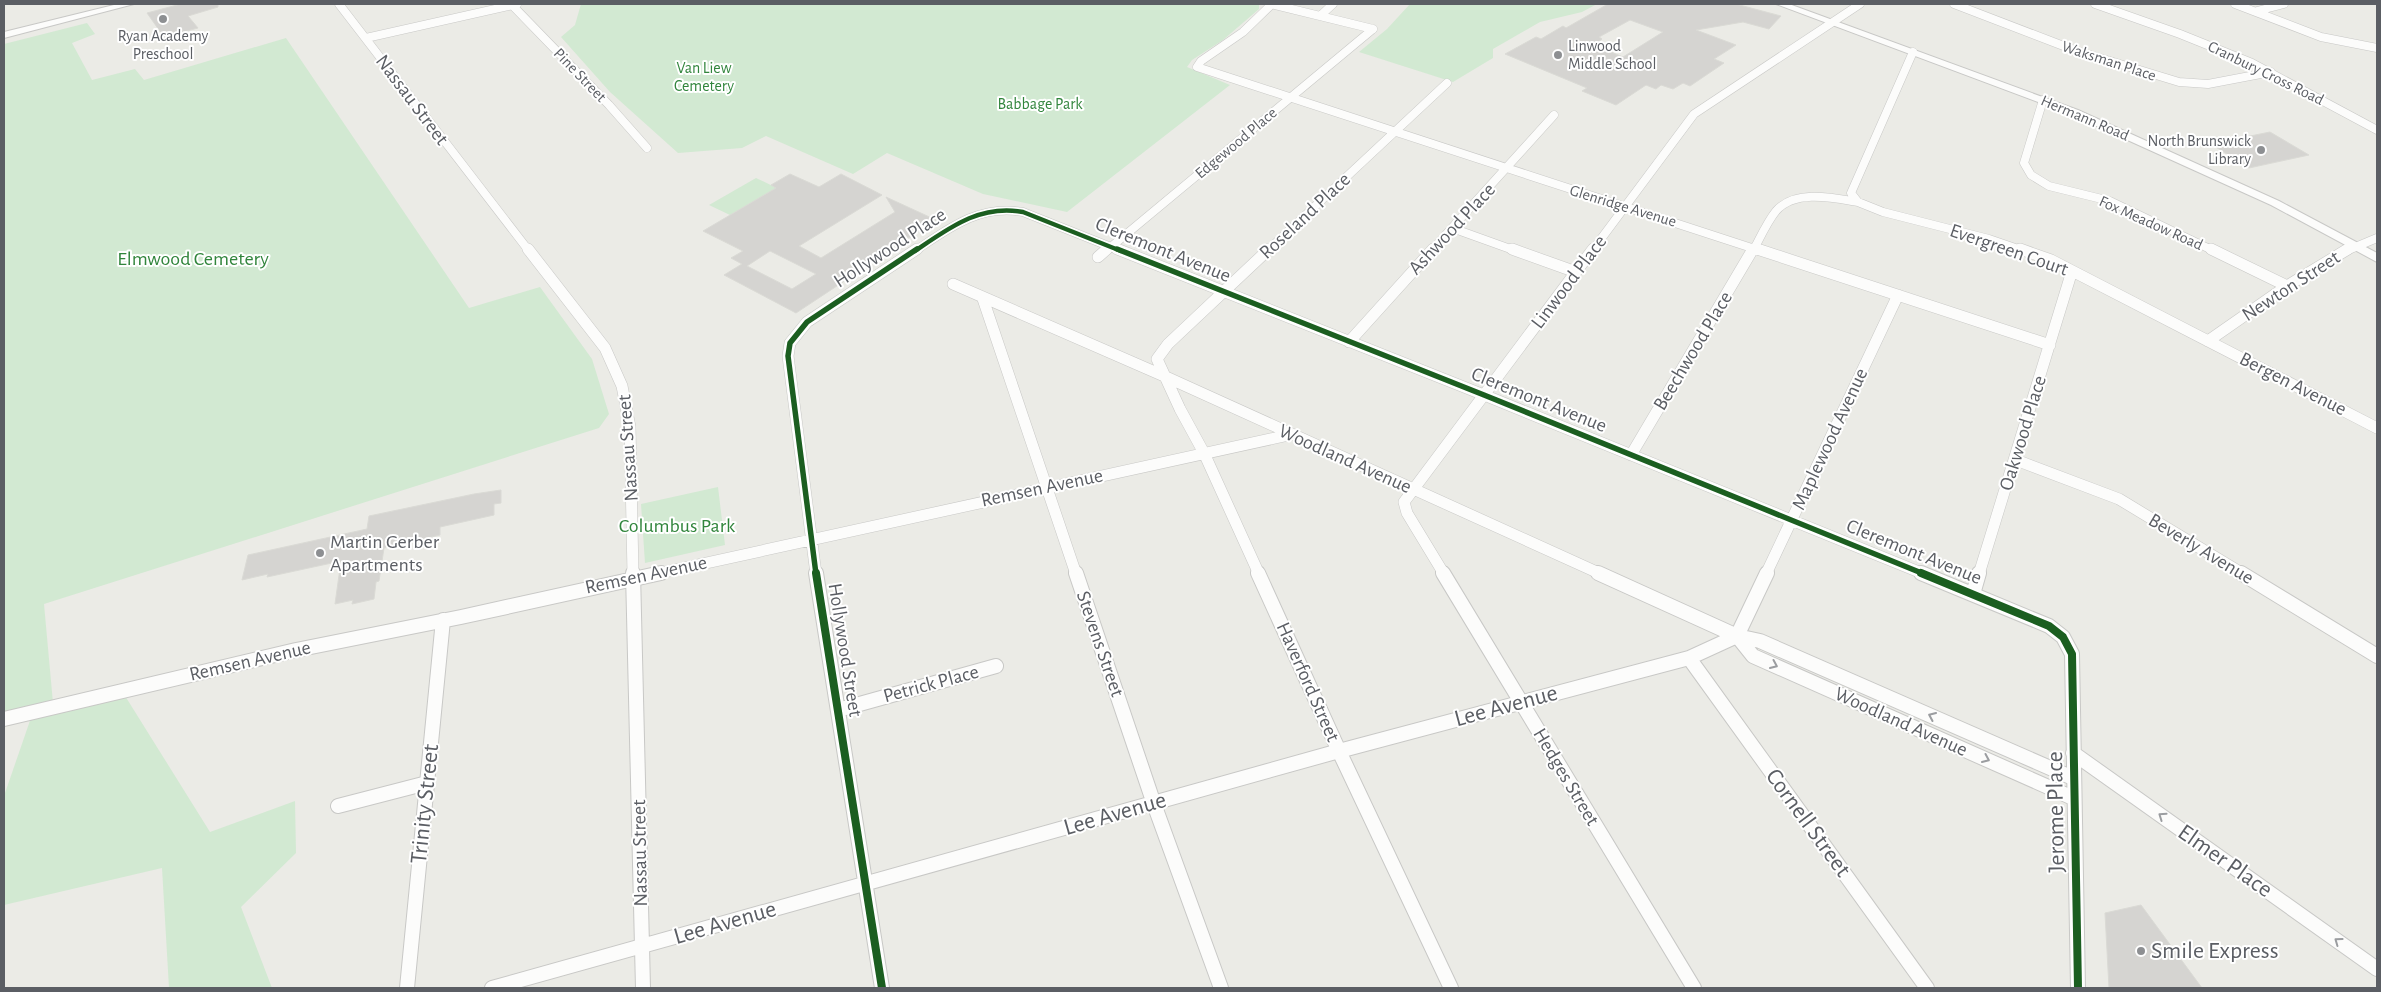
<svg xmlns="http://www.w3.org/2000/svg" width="2381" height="992" viewBox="0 0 2381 992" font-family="'Alegreya Sans',sans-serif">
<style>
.green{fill:#d2e9d2}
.building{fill:#d5d4d1;stroke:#dadad5;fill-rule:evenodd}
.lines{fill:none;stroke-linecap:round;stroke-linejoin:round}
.minor-far2-casing{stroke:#c8c8c6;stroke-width:9}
.minor-far1-casing{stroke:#c8c8c6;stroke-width:12}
.minor-casing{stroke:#c8c8c6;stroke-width:16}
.tertiary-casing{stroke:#c8c8c6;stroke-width:2}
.minor-far2{stroke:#fcfcfb;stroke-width:8}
.minor-far1{stroke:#fcfcfb;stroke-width:11}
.minor{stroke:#fcfcfb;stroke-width:14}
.tertiary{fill:#fcfcfb;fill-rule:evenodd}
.cycleway-far2-casing{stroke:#fff;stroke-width:7}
.cycleway-far1-casing{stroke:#fff;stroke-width:9}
.cycleway-casing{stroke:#fff;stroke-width:11}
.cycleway-far2{stroke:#1b5e20;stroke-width:4.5}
.cycleway-far1{stroke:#1b5e20;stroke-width:5.5}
.cycleway{stroke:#1b5e20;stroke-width:8}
.oneway{stroke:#9b9da0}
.poi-dot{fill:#8d8f92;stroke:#fff;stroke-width:2}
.labels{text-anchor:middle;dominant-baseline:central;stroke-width:4;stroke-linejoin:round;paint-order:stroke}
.far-poi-label{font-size:16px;fill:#5b5e64;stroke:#fff}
.far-street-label{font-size:16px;fill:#5b5e64;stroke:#fff}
.far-park-label{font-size:16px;fill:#31853c;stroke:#fff}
.street-label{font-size:20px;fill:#5b5e64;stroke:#fff}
.park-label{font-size:20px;fill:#31853c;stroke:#fff}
.poi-label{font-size:20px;fill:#5b5e64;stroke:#fff;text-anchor:start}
.near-street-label{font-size:24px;fill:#5b5e64;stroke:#fff}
.near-poi-label{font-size:24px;fill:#5b5e64;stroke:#fff;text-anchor:start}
</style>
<rect width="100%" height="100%" fill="#ebebe6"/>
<!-- green -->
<path class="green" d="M 581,4 L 1256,4 L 1259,5 L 1259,9 L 1223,40 L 1192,60 L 1187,67 L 1230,85 L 1067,212 L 983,194 L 887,153 L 853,174 L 766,136 L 742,148 L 678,153 L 610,92 L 561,37 L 575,25 Z
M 1410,4 L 1597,4 L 1582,12 L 1540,22 L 1493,49 L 1493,58 L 1453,82 L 1359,52 L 1387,29 Z
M 87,23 L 95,34 L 72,43 L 92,80 L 135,69 L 144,80 L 286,38 L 469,308 L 540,287 L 592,359 L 609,414 L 599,428 L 44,604 L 53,703 L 122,691 L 210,832 L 295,801 L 296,853 L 241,907 L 272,988 L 169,988 L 162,868 L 4,905 L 4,796 L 34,709 L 4,716 L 4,44 Z
M 756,178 L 777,188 L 730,215 L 709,205 Z
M 718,487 L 725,545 L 645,563 L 641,504 Z"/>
<!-- building -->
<path class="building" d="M 181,4 L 218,4 L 218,7 L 188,16 L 198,28 L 164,37 L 147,13 Z
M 1608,4 L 1736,4 L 1781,16 L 1769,29 L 1743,22 L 1696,30 L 1736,45 L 1714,59 L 1724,63 L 1690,86 L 1683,83 L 1673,89 L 1661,85 L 1656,89 L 1646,85 L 1616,105 L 1582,91 L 1587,88 L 1505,54 L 1536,37 L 1541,39 L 1563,26 L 1566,28 ZM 1630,20 L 1663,32 L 1623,57 L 1594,45 L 1602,39 L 1599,37 Z
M 2270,132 L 2309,155 L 2249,168 L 2211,144 Z
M 790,174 L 819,187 L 841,174 L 882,195 L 799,246 L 821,258 L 895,212 L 886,197 L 936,220 L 909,238 L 905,236 L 845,276 L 849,278 L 796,313 L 724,275 L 742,264 L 731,258 L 743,251 L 703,231 L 776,188 L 771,185 ZM 770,251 L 816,274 L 792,289 L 747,266 Z
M 501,490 L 501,503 L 494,504 L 494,515 L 440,527 L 440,535 L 384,548 L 379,581 L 376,582 L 374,599 L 352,604 L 353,600 L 335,604 L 341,561 L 267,577 L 268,574 L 242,580 L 248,555 L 367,529 L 369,516 L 474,494 Z
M 2141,905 L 2202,988 L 2109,988 L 2105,913 Z"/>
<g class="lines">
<defs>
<path id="minor-far2" d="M 339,4 L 529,251
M 511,4 L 609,105 L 647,148
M 1271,4 L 1373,29
M 1272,4 L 1243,32 L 1201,61 L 1197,67 L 1761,251
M 1954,4 L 2074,50 L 2179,82 L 2208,84 L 2271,72
M 2095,4 L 2180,34 L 2252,63 L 2377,130
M 2235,4 L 2321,37 L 2377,48
M 2257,11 L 2284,4
M 1320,16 L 1333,4
M 366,38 L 517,4
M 1913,52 L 1851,193 L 1858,202 L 1883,212 L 1989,239 L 2024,251
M 2043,100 L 2024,163 L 2031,175 L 2049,186 L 2110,201 L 2214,251
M 1452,228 L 1516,251
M 915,251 C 949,228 980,204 1023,212 L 1121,251
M 1106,251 L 1373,29
M 1267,251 L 1447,83
M 1431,251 L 1554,115
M 1592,251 L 1694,114 L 1860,4
M 1753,251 C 1760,238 1767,222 1776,211 C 1795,189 1834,198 1858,202
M 2346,251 L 2377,238"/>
<path id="minor-far1" d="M 528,249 L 605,348 L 622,386 L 630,427 L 633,574
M 1117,249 L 1484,395 L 1924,574
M 1512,249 L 1576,272
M 1757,249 L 2050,345
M 2020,249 L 2051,260 L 2377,428
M 2211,249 L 2287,286
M 1098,257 L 1107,249
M 953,284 L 1164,376 L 1601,574
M 983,299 L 1076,574
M 2208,341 L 2287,286 L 2348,249
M 1349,342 L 1433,249
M 1631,455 L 1753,249
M 2016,460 L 2119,499 L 2243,574
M 656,574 L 1289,435
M 816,574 L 788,356 L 790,343 L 807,322 L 917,249
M 1259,574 L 1204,453 L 1180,409 L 1157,359 L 1168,344 L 1269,249
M 1444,574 L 1407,513 L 1404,502 L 1593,249
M 1766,574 L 1898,295
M 1979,574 L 2072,271"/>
<path id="minor" d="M 633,573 L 643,988
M 816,573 L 882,988
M 1076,573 L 1154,804 L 1221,988
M 1258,573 L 1339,751 L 1451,988
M 1443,573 L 1694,988
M 1598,573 L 1737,636 L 1760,641 L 2073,778
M 1921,573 L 2049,626 L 2063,637 L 2072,654 L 2078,988
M 2241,573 L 2377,656
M 1973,594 L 1979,573
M 1737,636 L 1767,573
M 1737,636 L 1753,656 L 2073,798
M 1689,658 L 1927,988
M 838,710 L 996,666
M 4,719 L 296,650 L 461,617 L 661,573
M 2073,753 L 2377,969
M 338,806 L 427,783
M 407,988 L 443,620
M 492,988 L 1339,751 L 1689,658 L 1737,636"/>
<path id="tertiary" d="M 118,4 L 134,4 L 4,38 L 4,32 Z
M 1776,4 L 1789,4 L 2078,110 L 2279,201 L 2377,253 L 2377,262 L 2271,205 L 2070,114 Z"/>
</defs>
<!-- minor-far2 casing -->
<use href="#minor-far2" class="minor-far2-casing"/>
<!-- minor-far1 casing -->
<use href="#minor-far1" class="minor-far1-casing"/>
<!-- minor casing -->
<use href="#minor" class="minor-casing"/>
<!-- tertiary casing -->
<use href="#tertiary" class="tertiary-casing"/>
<!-- minor-far2 -->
<use href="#minor-far2" class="minor-far2"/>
<!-- minor-far1 -->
<use href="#minor-far1" class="minor-far1"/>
<!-- minor -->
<use href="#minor" class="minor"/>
<!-- tertiary -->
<use href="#tertiary" class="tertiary"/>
<defs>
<path id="cycleway-far2" d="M 915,251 C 949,228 980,204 1023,212 L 1121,251"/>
<path id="cycleway-far1" d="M 1117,249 L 1484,395 L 1924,574
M 816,574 L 788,356 L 790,343 L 807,322 L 917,249"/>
<path id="cycleway" d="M 816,573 L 882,988
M 1921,573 L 2049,626 L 2063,637 L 2072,654 L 2078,988"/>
</defs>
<!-- cycleway-far2 casing -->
<use href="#cycleway-far2" class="cycleway-far2-casing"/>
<!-- cycleway-far1 casing -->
<use href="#cycleway-far1" class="cycleway-far1-casing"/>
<!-- cycleway casing -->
<use href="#cycleway" class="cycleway-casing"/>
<!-- cycleway-far2 -->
<use href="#cycleway-far2" class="cycleway-far2"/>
<!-- cycleway-far1 -->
<use href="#cycleway-far1" class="cycleway-far1"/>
<!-- cycleway -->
<use href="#cycleway" class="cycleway"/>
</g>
<!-- one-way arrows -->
<defs><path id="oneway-chevron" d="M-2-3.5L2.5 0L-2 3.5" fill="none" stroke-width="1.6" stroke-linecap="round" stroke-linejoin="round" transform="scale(1.25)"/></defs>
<g class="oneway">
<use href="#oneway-chevron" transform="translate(1774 665) rotate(24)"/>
<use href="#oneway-chevron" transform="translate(1932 716) rotate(-156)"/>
<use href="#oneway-chevron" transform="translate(1986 759) rotate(24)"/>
<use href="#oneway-chevron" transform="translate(2162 816) rotate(-145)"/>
<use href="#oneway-chevron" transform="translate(2338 941) rotate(-144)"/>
</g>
<!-- markers -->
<g class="poi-dot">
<circle cx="163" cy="19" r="5"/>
<circle cx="1558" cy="55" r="5"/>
<circle cx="2261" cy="150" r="5"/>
<circle cx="320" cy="553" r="5"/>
<circle cx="2141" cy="951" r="5"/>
</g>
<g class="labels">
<!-- far-poi labels -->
<g class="far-poi-label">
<text x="163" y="36">Ryan Academy<tspan x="163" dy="18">Preschool</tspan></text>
<text x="1568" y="46" text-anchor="start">Linwood<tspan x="1568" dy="18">Middle School</tspan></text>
<text x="2251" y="141" text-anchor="end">North Brunswick<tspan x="2251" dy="18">Library</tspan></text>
</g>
<!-- far-street labels -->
<g class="far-street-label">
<text transform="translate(2109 61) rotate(18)">Waksman Place</text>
<text transform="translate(2266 73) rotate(26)">Cranbury Cross Road</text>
<text transform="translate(580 75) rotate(46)">Pine Street</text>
<text transform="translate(2085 118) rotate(23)">Hermann Road</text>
<text transform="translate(1236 143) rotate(-40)">Edgewood Place</text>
<text transform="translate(1623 206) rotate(17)">Glenridge Avenue</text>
<text transform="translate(2151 223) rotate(24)">Fox Meadow Road</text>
</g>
<!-- far-park labels -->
<g class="far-park-label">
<text x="704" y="68">Van Liew<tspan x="704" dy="18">Cemetery</tspan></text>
<text x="1040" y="104">Babbage Park</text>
</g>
<!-- street labels -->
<g class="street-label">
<text transform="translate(412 100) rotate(53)">Nassau Street</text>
<text transform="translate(1305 216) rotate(-43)">Roseland Place</text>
<text transform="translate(1452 229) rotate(-47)">Ashwood Place</text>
<text transform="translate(890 248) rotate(-33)">Hollywood Place</text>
<text transform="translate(1163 250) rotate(22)">Cleremont Avenue</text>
<text transform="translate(2009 250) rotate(19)">Evergreen Court</text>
<text transform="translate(1569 282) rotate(-53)">Linwood Place</text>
<text transform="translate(2291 286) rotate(-33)">Newton Street</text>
<text transform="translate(1693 351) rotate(-59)">Beechwood Place</text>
<text transform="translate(2293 384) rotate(27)">Bergen Avenue</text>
<text transform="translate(1539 400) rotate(22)">Cleremont Avenue</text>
<text transform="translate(2023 433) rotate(-73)">Oakwood Place</text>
<text transform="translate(1830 439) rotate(-65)">Maplewood Avenue</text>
<text transform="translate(628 448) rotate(-94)">Nassau Street</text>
<text transform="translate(1345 459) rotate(24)">Woodland Avenue</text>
<text transform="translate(1042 488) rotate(-12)">Remsen Avenue</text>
<text transform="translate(2201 549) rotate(31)">Beverly Avenue</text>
<text transform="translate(1914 552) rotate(22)">Cleremont Avenue</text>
<text transform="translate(646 575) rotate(-12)">Remsen Avenue</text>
<text transform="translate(1100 644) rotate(71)">Stevens Street</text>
<text transform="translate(845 650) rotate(81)">Hollywood Street</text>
<text transform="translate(250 661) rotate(-13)">Remsen Avenue</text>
<text transform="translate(1308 682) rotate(66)">Haverford Street</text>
<text transform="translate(931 684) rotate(-15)">Petrick Place</text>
<text transform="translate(1901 722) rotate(24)">Woodland Avenue</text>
<text transform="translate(1566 777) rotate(59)">Hedges Street</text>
<text transform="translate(640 853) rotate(-91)">Nassau Street</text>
</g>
<!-- park labels -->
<g class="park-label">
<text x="193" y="259">Elmwood Cemetery</text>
<text x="677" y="526">Columbus Park</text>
</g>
<!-- poi labels -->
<g class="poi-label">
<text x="330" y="542">Martin Gerber<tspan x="330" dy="23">Apartments</tspan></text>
</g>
<!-- near-street labels -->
<g class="near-street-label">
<text transform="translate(1506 706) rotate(-15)">Lee Avenue</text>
<text transform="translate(425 804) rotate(-84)">Trinity Street</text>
<text transform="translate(2056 812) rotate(-91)">Jerome Place</text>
<text transform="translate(1115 814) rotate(-16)">Lee Avenue</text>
<text transform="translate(1808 823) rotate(54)">Cornell Street</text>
<text transform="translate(2225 861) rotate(35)">Elmer Place</text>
<text transform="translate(725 923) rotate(-16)">Lee Avenue</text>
</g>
<!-- near-poi labels -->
<g class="near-poi-label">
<text x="2151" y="951">Smile Express</text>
</g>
</g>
<!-- border -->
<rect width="2381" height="992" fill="none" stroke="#5b5e64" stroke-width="10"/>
</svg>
